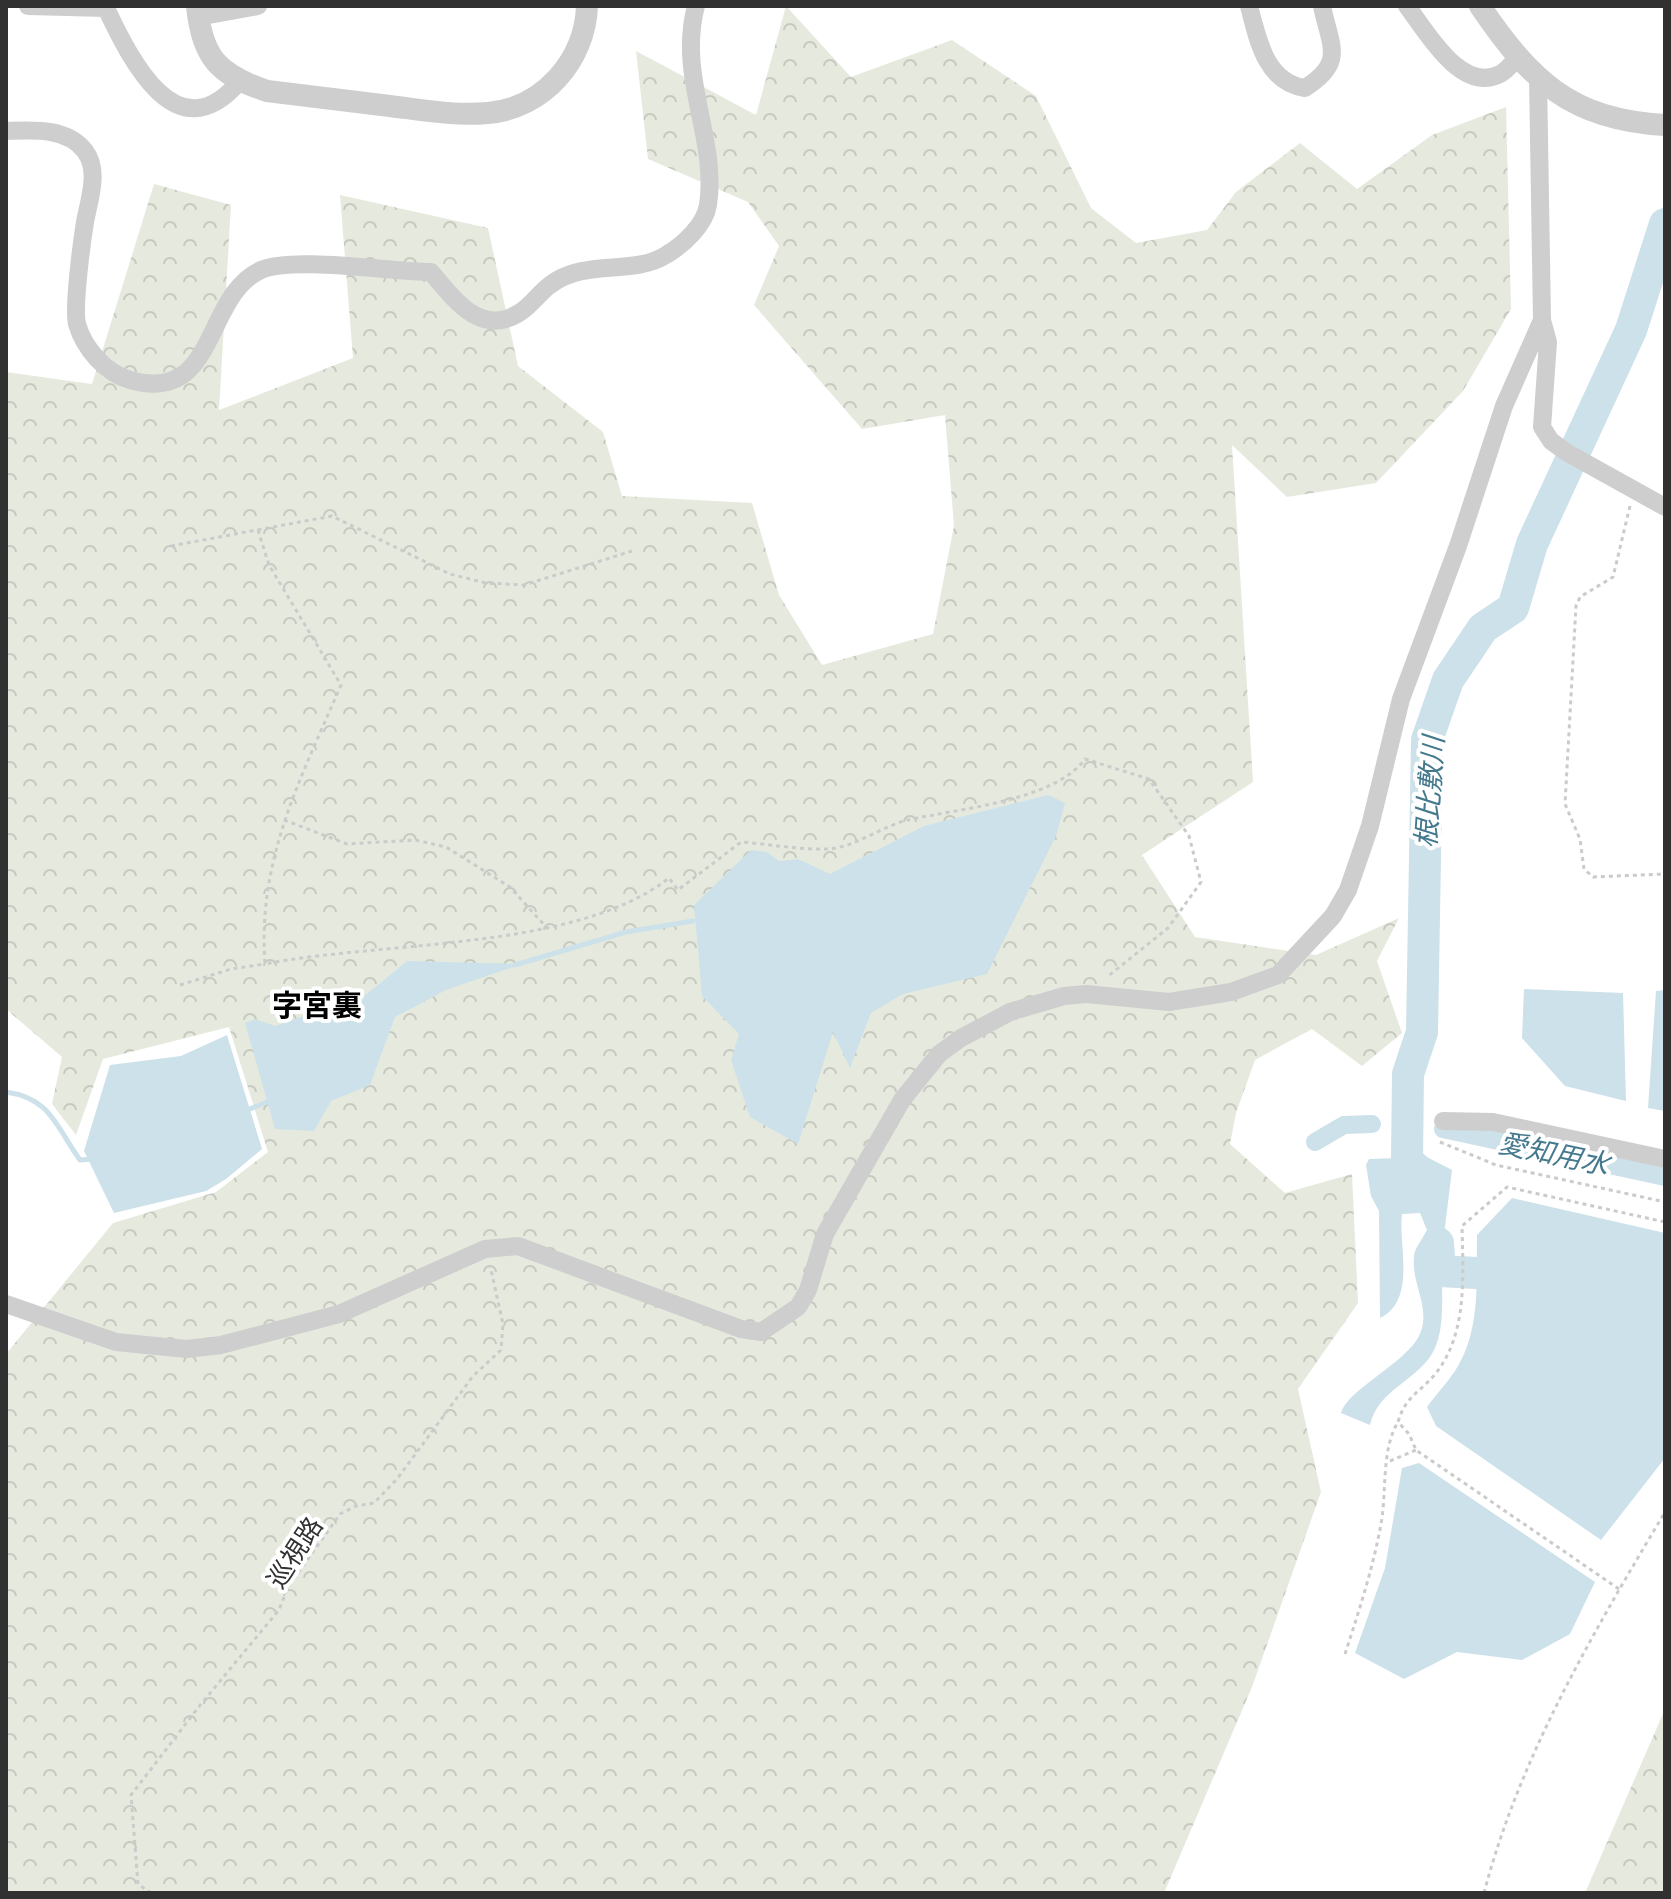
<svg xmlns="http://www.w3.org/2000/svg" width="1671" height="1899" viewBox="0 0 1671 1899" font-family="'IBM Plex Sans','Noto Sans JP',sans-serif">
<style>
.forest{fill:url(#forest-crowns)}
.water{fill:#cce1e9}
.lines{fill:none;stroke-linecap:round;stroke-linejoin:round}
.stream{stroke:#cce1e9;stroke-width:5}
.canal{stroke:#cce1e9;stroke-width:18}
.river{stroke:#cce1e9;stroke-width:32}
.path{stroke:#cbcbcb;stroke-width:3;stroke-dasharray:4 4;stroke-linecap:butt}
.minor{stroke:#cecece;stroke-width:18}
.tertiary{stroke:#cecece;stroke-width:22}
.labels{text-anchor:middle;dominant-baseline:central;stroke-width:8;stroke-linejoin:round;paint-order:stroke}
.street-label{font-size:26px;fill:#313131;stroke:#fff}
.water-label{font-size:28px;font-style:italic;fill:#44798e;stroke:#fff}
.quarter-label{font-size:30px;font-weight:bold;fill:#000;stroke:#fff}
</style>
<defs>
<pattern id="forest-crowns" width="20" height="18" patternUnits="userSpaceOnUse" patternTransform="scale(2)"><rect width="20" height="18" fill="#e6eade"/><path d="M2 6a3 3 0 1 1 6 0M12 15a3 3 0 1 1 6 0" fill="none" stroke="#c6c9bf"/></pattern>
</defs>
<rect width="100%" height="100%" fill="#fff"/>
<!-- forest -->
<path class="forest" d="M 786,6 L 851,77 L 952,40 L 1036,96 L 1091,208 L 1136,243 L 1207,230 L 1236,192 L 1300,143 L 1357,189 L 1432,135 L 1506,107 L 1511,309 L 1463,391 L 1376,483 L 1287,497 L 1232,445 L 1253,782 L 1142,855 L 1195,937 L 1316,955 L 1399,918 L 1377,961 L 1402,1033 L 1362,1066 L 1312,1029 L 1255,1060 L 1236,1113 L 1230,1144 L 1285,1193 L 1352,1174 L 1358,1303 L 1298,1389 L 1321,1492 L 1252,1687 L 1164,1893 L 6,1893 L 6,1354 L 113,1223 L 216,1192 L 268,1152 L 229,1027 L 103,1059 L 76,1135 L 52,1104 L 62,1057 L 6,1009 L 6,372 L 92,384 L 154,184 L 231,205 L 219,410 L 353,358 L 340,195 L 488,228 L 518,366 L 603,432 L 622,496 L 752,503 L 779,595 L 822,665 L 933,634 L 954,526 L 945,415 L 862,429 L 754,305 L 779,246 L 748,202 L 648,159 L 636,51 L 756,115 Z
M 1665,1709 L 1665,1893 L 1585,1893 Z"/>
<!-- water -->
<path class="water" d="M 1048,795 L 1065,803 L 1056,836 L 987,974 L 903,994 L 871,1013 L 850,1068 L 833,1032 L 798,1144 L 750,1117 L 731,1060 L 739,1034 L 702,996 L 694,905 L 751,850 L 767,852 L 779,861 L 798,859 L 830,874 L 924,826 Z
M 407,961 L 522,964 L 446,990 L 395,1017 L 370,1085 L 331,1101 L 314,1131 L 275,1129 L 245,1023 L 255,1019 L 275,1026 L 367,994 Z
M 1524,989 L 1623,993 L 1626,1101 L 1565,1086 L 1522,1038 Z
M 1665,990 L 1665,1111 L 1648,1108 L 1656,991 Z
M 227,1035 L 262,1149 L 226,1179 L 206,1191 L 114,1213 L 84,1151 L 110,1065 L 181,1056 Z
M 1402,1153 L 1421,1154 L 1452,1170 L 1443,1243 L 1445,1263 L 1457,1265 L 1455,1277 L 1442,1278 C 1442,1300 1444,1328 1435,1348 C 1420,1381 1379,1387 1370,1425 L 1341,1413 C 1347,1391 1399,1366 1416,1341 C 1435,1312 1411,1287 1414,1257 C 1414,1248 1423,1239 1427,1230 L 1420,1213 L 1402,1214 C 1398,1245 1417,1300 1380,1318 L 1379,1211 L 1371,1196 L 1366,1165 L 1369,1159 L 1400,1158 Z
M 1512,1198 L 1665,1233 L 1665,1458 L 1601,1540 L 1436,1426 L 1427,1407 C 1437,1393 1450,1380 1458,1366 C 1481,1327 1476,1278 1477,1235 Z
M 1419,1463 L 1595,1582 L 1570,1634 L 1522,1660 L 1457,1652 L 1404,1679 L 1355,1653 L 1385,1568 L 1402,1468 Z"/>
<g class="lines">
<!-- stream -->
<path class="stream" d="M 515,965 L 626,932 L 693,921
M 6,1092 C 51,1098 56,1127 80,1160 L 95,1159
M 245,1111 L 272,1100"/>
<!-- canal -->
<path class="canal" d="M 1443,1129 L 1665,1177
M 1315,1142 L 1344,1125 L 1372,1124"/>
<!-- river -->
<path class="river" d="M 1433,1185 L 1407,1160 L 1408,1074 L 1422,1032 L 1427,740 L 1448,680 L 1483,628 L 1513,608 L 1532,544 L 1631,330 L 1665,224
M 1438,1243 L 1440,1271 L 1476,1273"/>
<!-- path -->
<path class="path" d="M 1630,506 L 1613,577 L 1580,597 L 1576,606 L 1565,804 L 1580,839 L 1584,869 L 1593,877 L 1665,874
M 258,530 L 269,565 L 341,685 C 301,778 257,860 265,964 C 380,941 576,951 669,878 L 678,890 L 741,842 C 769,844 799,850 827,849 C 854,848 882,826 908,820 C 956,809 1055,801 1085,759 L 1149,779 L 1189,836 L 1201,882 L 1168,928 L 1107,977
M 171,546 L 332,516 L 450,574 L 486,583 L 524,585 L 632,551
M 284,820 L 347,844 L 415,840 L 446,847 L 510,887 L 546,927
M 180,985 L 231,969 L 265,964
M 1440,1142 L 1496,1165 L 1665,1202
M 1390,1461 L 1416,1450
M 1619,1589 L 1416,1450 L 1409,1434 L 1398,1422 C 1406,1395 1420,1393 1436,1373 C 1468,1333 1463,1273 1462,1226 L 1507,1187 L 1665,1222
M 1345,1654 C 1359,1611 1373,1568 1381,1524 C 1387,1491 1381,1450 1398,1422
M 151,1893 L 138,1884 L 131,1795 L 201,1704 L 279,1610 L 288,1587 L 340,1514 L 356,1506 L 374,1503 L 397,1479 L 473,1376 L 501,1350 L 503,1324 L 490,1265
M 1484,1893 C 1520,1756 1593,1633 1665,1512"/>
<!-- minor -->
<path class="minor" d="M 28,6 L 106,8 C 131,61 177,154 239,82
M 1249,6 C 1258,41 1266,82 1305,88 C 1346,62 1330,46 1322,6
M 1407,6 C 1426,31 1461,94 1500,74 C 1507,71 1513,62 1518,57
M 198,17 L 258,6
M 1538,76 L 1542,320 L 1548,342 L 1542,427 L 1551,441 L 1566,452 L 1665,507
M 6,131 C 32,130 67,127 85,151 C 100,171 89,200 85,222 C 82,241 73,307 77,324 C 84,348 105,373 130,380 C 218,405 203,296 261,270 C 293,256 392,272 431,272 C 454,299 480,337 519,313 C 531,306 539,293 550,285 C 585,258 633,276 666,255 C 683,245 705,225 708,205 C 718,139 677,76 696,6
M 1443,1121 L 1493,1122 L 1665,1159
M 6,1304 L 116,1342 L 187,1349 L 221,1345 L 339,1314 L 485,1249 L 518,1246 L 741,1329 L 761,1332 L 798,1307 L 808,1290 L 825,1234 L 902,1100 L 939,1054 L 961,1038 L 1010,1012 L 1064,996 L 1086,994 L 1169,1002 L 1231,992 L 1278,975 L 1333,916 L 1348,890 L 1370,826 L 1401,699 L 1458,546 L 1504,406 L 1542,320"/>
<!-- tertiary -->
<path class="tertiary" d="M 197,6 C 202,58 219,75 267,91 C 308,96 349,101 390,106 C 422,110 455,116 488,113 C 544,108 585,60 587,6
M 1480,6 C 1531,81 1571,120 1665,125"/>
</g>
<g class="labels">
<!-- street labels -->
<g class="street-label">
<text transform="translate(294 1552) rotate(-57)">巡視路</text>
</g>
<!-- water labels -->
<g class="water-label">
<text transform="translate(1429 792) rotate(-86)">根比敷川</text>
<text transform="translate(1554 1153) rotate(12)">愛知用水</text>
</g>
<!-- quarter labels -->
<g class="quarter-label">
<text x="317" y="1004">字宮裏</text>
</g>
</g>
<!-- border -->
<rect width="1671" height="1899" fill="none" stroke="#313131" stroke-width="16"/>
</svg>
